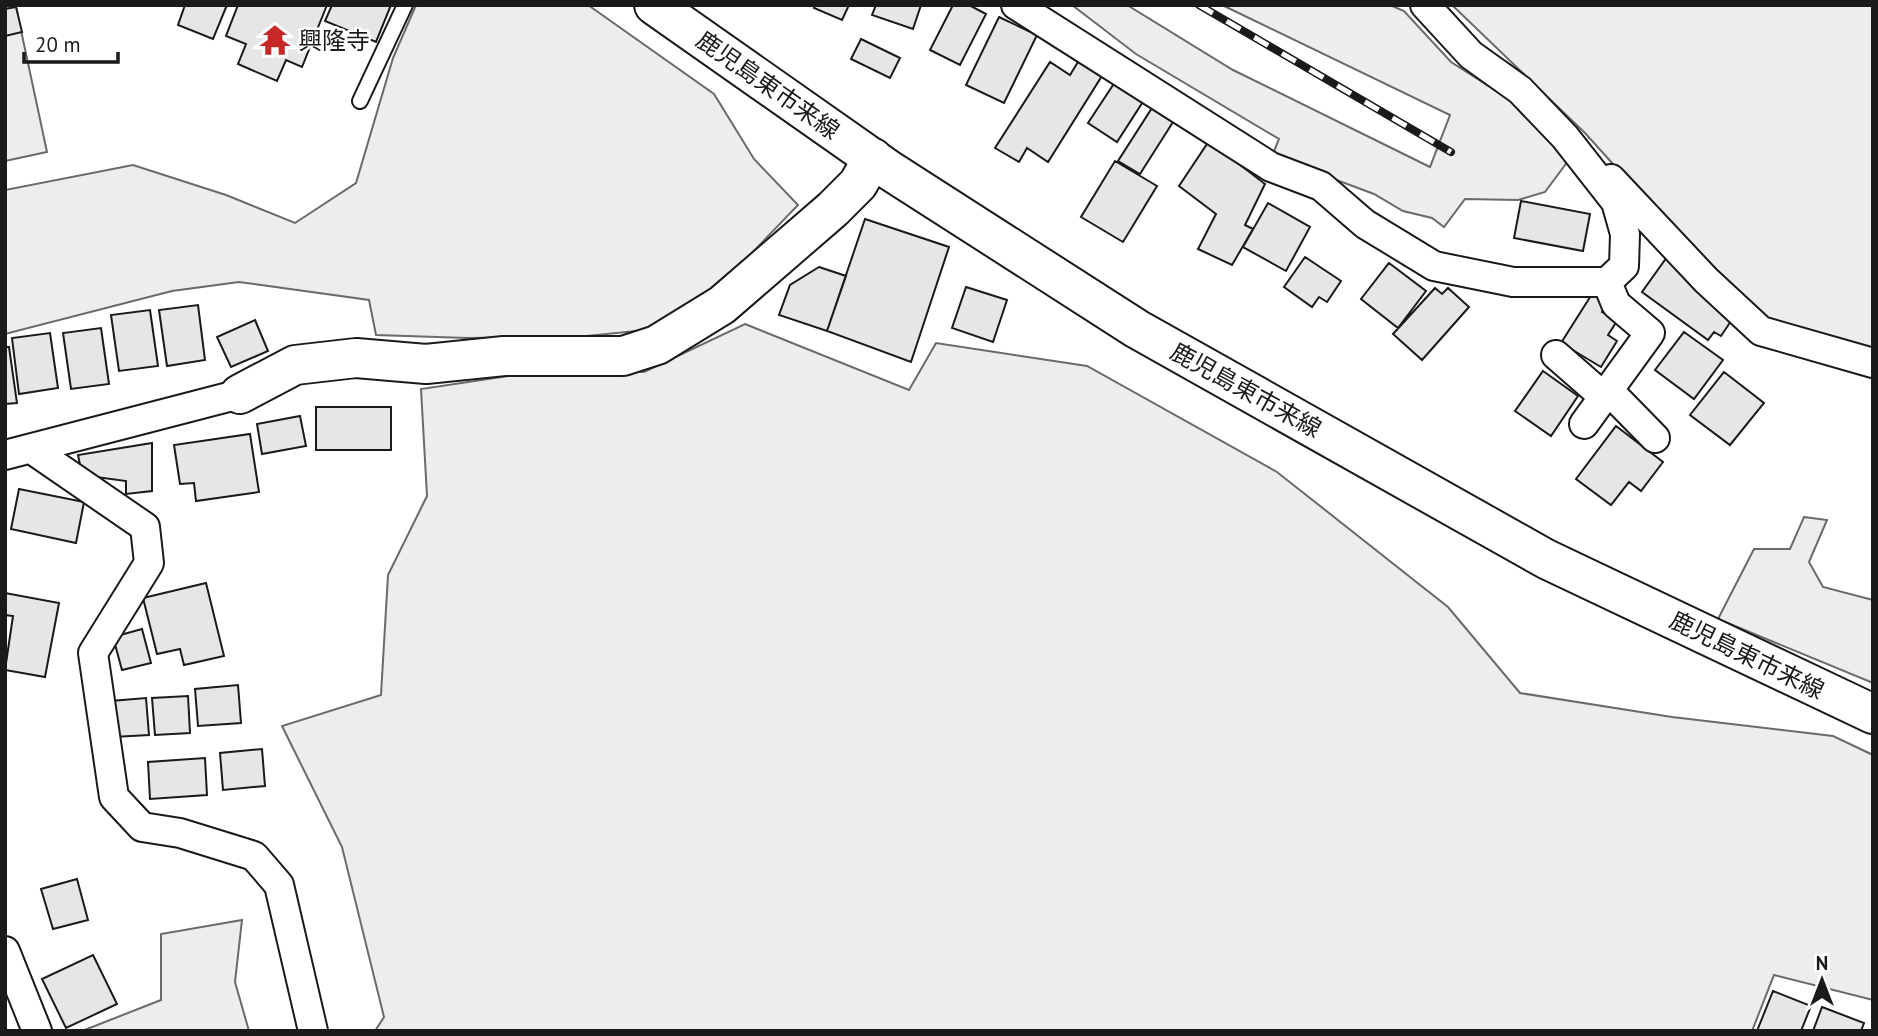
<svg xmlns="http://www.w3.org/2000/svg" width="1878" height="1036" viewBox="0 0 1878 1036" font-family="'PT Sans','Noto Sans JP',sans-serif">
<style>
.green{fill:#ededed;stroke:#6a6a6a;stroke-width:2}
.building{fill:#e6e6e6;stroke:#1a1a1a;stroke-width:2}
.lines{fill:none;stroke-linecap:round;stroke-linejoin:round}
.lane-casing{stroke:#1a1a1a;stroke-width:18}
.street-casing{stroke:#1a1a1a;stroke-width:32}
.secondary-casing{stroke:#1a1a1a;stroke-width:42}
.primary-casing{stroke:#1a1a1a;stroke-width:42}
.lane{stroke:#fff;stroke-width:14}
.street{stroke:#fff;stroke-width:28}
.secondary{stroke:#fff;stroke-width:38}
.primary{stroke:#fff;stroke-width:38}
.rail-casing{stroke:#1a1a1a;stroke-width:8}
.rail{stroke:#fff;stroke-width:5;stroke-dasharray:16;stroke-linecap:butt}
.labels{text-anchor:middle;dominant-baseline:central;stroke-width:5;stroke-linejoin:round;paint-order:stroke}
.poi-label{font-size:24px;fill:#1a1a1a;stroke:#fff;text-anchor:start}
.street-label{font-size:24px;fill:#1a1a1a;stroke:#fff}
</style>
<rect width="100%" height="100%" fill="#fff"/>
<!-- green -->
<path class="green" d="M 416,5 L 588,5 L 714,94 L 754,159 L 798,205 L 721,285 L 646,330 L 577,337 L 467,338 L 376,335 L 369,300 L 239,282 L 172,291 L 5,334 L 5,190 L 133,165 L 226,195 L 295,223 L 356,183 L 393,58 Z
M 1072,5 L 1127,5 L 1233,70 L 1430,167 L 1450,115 L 1222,5 L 1390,5 L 1404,11 L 1451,62 L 1512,101 L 1568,161 L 1545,192 L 1518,200 L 1465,199 L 1444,227 L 1432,218 L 1403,211 L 1374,194 L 1272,156 L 1279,139 L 1136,54 Z
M 1452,5 L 1873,5 L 1873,356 L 1765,325 L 1695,255 L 1585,133 Z
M 16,7 L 47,152 L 5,161 L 5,9 Z
M 745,324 L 909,390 L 936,343 L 1087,366 L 1277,472 L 1448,607 L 1520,693 L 1672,717 L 1833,736 L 1873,755 L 1873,1000 L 1774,975 L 1752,1031 L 375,1031 L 384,1017 L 342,847 L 282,726 L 381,695 L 388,575 L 427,496 L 421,389 L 556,369 L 644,372 Z
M 1804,517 L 1827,520 L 1809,562 L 1823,587 L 1873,600 L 1873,683 L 1718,619 L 1754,549 L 1790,549 Z
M 242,920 L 235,982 L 249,1031 L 82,1031 L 161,1000 L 161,934 Z"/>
<!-- building -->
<path class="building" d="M 185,5 L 227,5 L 213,39 L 178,25 Z
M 238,5 L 327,5 L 302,67 L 286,60 L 277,81 L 238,64 L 246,44 L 226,36 Z
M 332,5 L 391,5 L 376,42 L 325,21 Z
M 815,5 L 849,5 L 842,20 L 814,8 Z
M 876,5 L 921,5 L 913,29 L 872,15 Z
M 953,5 L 969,5 L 986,14 L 960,65 L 930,50 Z
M 16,7 L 22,32 L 5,36 L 5,9 Z
M 999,17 L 1037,35 L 1004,103 L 966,85 Z
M 861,39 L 900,58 L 890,78 L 851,59 Z
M 1081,57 L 1105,71 L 1048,162 L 1027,148 L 1019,162 L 995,148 L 1050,62 L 1070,75 Z
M 1117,79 L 1146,97 L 1117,142 L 1088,123 Z
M 1152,108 L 1173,122 L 1140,174 L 1118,161 Z
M 1209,141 L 1265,184 L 1245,225 L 1253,229 L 1232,265 L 1198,249 L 1216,214 L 1179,186 Z
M 1115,161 L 1157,186 L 1123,242 L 1081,217 Z
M 1521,201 L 1590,214 L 1583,251 L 1514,238 Z
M 1268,203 L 1310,227 L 1286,271 L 1243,247 Z
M 865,219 L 949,247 L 911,362 L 827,331 Z
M 1305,257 L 1341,281 L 1327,302 L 1319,297 L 1312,307 L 1284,287 Z
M 1667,257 L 1733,318 L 1721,336 L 1714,332 L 1708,340 L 1642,292 Z
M 1389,263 L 1426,291 L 1398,328 L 1361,299 Z
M 819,267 L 846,276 L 827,331 L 779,315 L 790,285 Z
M 966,287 L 1007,300 L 993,342 L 952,328 Z
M 1435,288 L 1442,294 L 1448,288 L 1469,307 L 1422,360 L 1393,334 Z
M 1592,294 L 1607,303 L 1602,312 L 1617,321 L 1608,335 L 1617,341 L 1601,367 L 1561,343 Z
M 198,305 L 205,360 L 167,366 L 159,310 Z
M 150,310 L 158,366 L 119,371 L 111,315 Z
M 255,320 L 268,351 L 231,367 L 217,337 Z
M 101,328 L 109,384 L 71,389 L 63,333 Z
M 1684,332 L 1723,360 L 1694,399 L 1655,370 Z
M 50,333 L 58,388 L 19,394 L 12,338 Z
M 5,347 L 9,347 L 17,403 L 5,404 Z
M 1543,371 L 1578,396 L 1551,436 L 1515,411 Z
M 1724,372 L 1764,403 L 1730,445 L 1690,415 Z
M 316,407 L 391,407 L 391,450 L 316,450 Z
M 300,416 L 306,446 L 262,454 L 257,424 Z
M 1616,426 L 1663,462 L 1641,491 L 1629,482 L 1611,505 L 1576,479 Z
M 250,434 L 259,492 L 196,501 L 194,483 L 180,484 L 174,445 Z
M 152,443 L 152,491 L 126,494 L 126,481 L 82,475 L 78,455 Z
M 19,489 L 84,502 L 76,543 L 11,529 Z
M 206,583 L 224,656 L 184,665 L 180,649 L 157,654 L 143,598 Z
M 5,593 L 59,603 L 45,677 L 5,670 L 13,616 L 5,615 Z
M 142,629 L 151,663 L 122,670 L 113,637 Z
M 238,685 L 241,723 L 198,726 L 195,689 Z
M 188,696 L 190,733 L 155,735 L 152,698 Z
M 146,698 L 149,735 L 113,737 L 111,701 Z
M 262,749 L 265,786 L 223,790 L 220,753 Z
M 205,758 L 207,795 L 150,799 L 148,762 Z
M 77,879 L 88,920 L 53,929 L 41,889 Z
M 93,955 L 117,1004 L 66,1028 L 42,979 Z
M 1773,991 L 1811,1006 L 1801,1031 L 1757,1031 Z
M 1822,1007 L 1864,1023 L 1861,1031 L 1813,1031 Z"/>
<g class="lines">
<defs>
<path id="lane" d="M 360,101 L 405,5"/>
<path id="street" d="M 1016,5 L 1271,167 L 1321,186 L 1365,224 L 1434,266 L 1513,282 L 1607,282 L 1624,266 L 1625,234 L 1616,202 L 1565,137 L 1520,90 L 1471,55 L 1425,5
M 1611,179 L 1706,280 L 1761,331 L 1873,363
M 1556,355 L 1604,397
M 1609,391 L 1655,438
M 1584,424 L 1650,333 L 1616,304 L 1607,282
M 33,450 L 145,527 L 149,563 L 93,653 L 114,797 L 142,827 L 180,833 L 254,856 L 279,885 L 313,1031
M 5,455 L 240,394
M 5,951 L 37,1031"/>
<path id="secondary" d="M 240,394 L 295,365 L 356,358 L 426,364 L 504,356 L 623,356 L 657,345 L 722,305 L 833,209 L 858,184 L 873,158"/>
<path id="primary" d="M 654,5 L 889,170 L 1137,329 L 1546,559 L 1873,714"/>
</defs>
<!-- lane casing -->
<use href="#lane" class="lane-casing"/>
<!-- street casing -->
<use href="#street" class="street-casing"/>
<!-- secondary casing -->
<use href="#secondary" class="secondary-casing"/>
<!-- primary casing -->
<use href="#primary" class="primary-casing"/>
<!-- lane -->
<use href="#lane" class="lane"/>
<!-- street -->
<use href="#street" class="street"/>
<!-- secondary -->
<use href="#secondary" class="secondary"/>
<!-- primary -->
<use href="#primary" class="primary"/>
<defs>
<path id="rail" d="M 1199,5 L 1451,152"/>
</defs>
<!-- rail casing -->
<use href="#rail" class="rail-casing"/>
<!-- rail -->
<use href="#rail" class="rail"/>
</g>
<!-- icons -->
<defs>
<symbol id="temple-bare" viewBox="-9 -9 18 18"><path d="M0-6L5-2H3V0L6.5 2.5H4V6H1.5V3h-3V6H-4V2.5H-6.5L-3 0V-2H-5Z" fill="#c62828" stroke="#fff" stroke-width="2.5" paint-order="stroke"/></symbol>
</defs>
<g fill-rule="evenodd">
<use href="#temple-bare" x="253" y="18" width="44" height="44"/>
</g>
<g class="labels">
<!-- poi labels -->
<g class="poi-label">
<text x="298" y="40">興隆寺</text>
</g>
<!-- street labels -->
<g class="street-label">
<text transform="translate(768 85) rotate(35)">鹿児島東市来線</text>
<text transform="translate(1246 390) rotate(29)">鹿児島東市来線</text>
<text transform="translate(1747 655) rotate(26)">鹿児島東市来線</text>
</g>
</g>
<!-- border -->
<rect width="1878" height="1036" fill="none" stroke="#1a1a1a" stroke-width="14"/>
<!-- north arrow -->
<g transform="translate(1822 980)" stroke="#ffffff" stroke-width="5" paint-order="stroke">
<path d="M0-5L12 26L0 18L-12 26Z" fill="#1a1a1a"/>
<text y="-10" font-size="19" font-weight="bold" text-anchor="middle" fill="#1a1a1a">N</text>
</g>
<!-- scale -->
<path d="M24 52v10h94v-10" fill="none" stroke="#1a1a1a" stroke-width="3.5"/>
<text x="35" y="52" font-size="21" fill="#1a1a1a" stroke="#ffffff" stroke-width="5" paint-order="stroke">20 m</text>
</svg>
